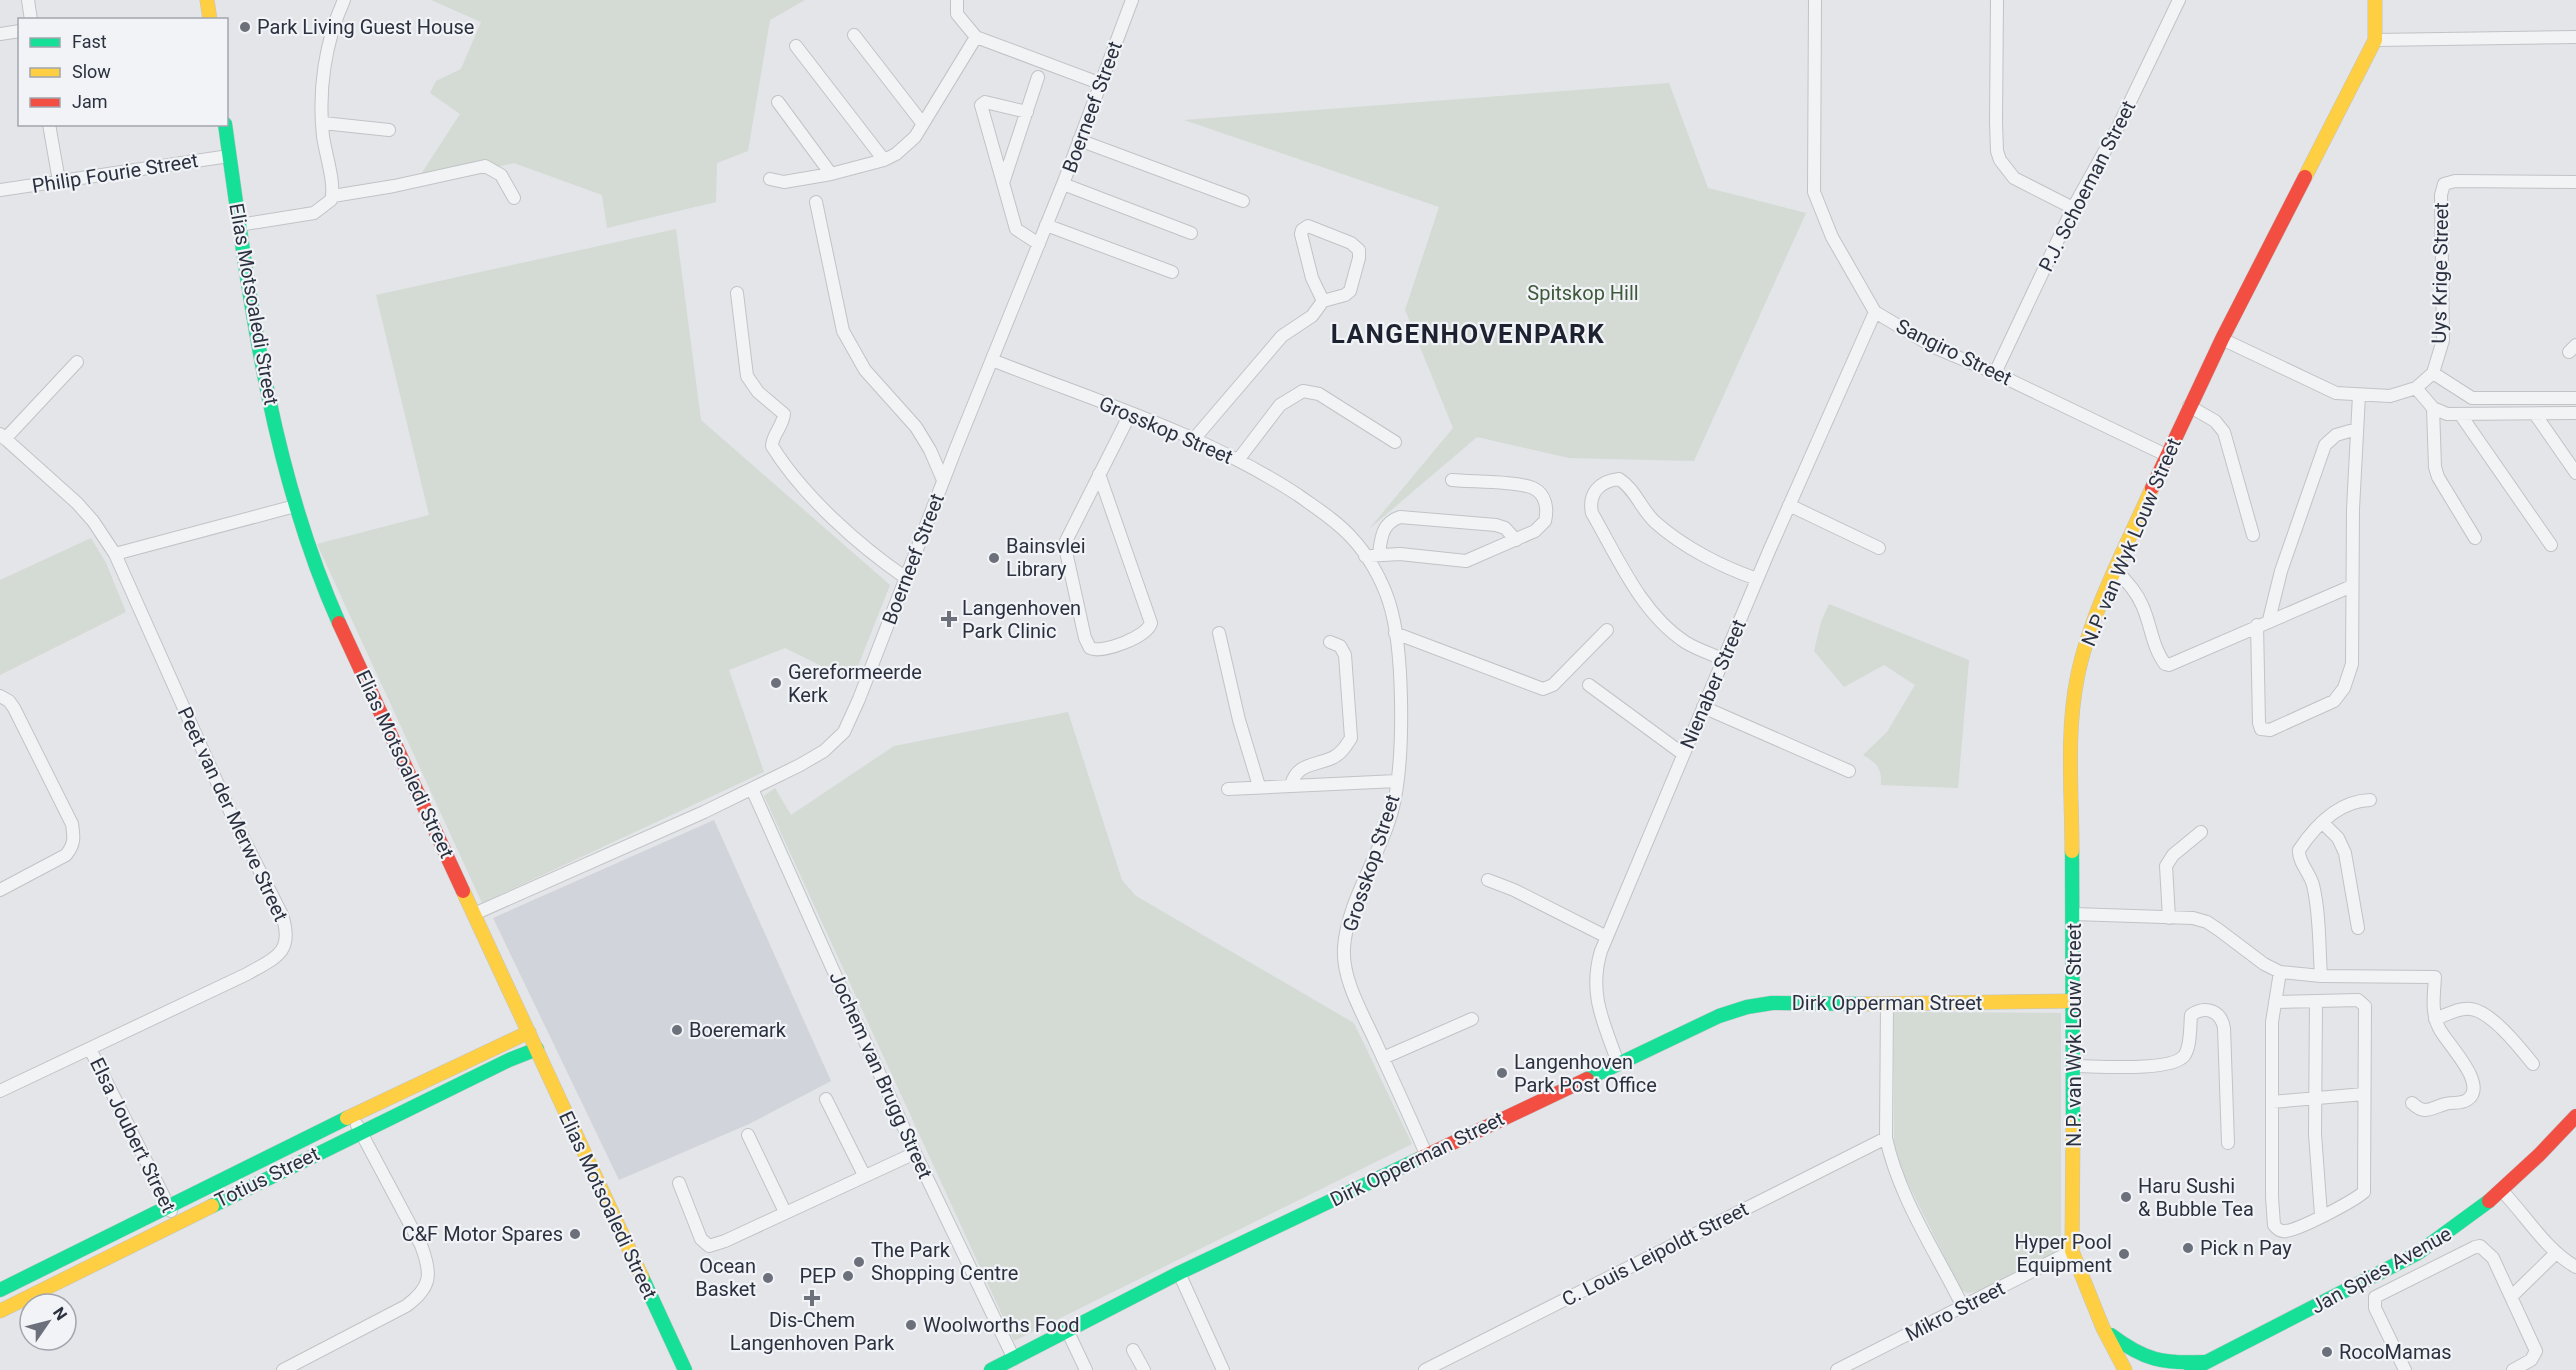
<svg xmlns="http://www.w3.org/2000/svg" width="2576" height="1370" viewBox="0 0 2576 1370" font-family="Roboto,sans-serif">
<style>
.built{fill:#d2d4db}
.green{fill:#d3dbd4}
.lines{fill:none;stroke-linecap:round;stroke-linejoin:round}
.street-casing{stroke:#c1c3c6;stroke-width:14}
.fast-casing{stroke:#c1c3c6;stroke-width:15}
.slow-casing{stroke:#c1c3c6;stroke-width:15}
.jam-casing{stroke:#c1c3c6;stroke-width:15}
.street{stroke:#f2f3f5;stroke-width:12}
.fast{stroke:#16e098;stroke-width:14}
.slow{stroke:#ffcf43;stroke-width:14}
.jam{stroke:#f24e42;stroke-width:14}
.poi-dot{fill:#6b707a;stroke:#f1f3f7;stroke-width:2}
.labels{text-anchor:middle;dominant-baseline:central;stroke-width:4.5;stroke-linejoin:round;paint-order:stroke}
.poi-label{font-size:20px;fill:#2b313f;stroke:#f1f3f7;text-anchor:start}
.street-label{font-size:20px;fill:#2b313f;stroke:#f1f3f7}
.park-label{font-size:20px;fill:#3e5a3a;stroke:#f1f3f7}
.district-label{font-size:26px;font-weight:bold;letter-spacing:1.5px;fill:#1d2230;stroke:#f1f3f7}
</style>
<rect width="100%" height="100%" fill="#e3e5e8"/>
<!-- built -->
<path class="built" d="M 714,820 L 831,1081 L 749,1124 L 619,1180 L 493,918 Z"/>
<!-- green -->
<path class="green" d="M 431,0 L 805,0 L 770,20 L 748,151 L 717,163 L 716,202 L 607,228 L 602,195 L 514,163 L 414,185 L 460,114 L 430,93 L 436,81 L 461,69 L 481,22 Z
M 1669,83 L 1708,188 L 1806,213 L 1694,461 L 1569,458 L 1477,437 L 1369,529 L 1453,428 L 1405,310 L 1439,207 L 1184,120 Z
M 676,229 L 701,420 L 890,585 L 852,681 L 785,648 L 729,670 L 764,772 L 482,903 L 317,544 L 429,515 L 376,295 Z
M 91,538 L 106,563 L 126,612 L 0,675 L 0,580 Z
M 1829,604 L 1969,660 L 1958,788 L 1881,785 C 1882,769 1877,763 1863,755 L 1887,732 L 1915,685 L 1884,665 L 1844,687 L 1814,651 L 1821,622 Z
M 1068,712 L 1122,880 L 1136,896 L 1354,1023 L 1412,1144 L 1014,1341 L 764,796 L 775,788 L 791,815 L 894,746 Z
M 1894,1012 L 2061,1013 L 2061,1252 L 1979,1291 L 1968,1293 L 1961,1290 L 1898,1163 L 1894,1141 Z"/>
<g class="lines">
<defs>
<path id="street" d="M 28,0 L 31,20
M 957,0 L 957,14 L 976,37 L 1099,83
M 1815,0 L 1814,192 L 1832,237 L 1875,312 L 1934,347 L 1995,373 L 2166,455
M 1997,0 L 1996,122 L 1997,151 L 2000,160 L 2014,178 L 2073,208
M 0,34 L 20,31
M 854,35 L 923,124
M 2375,40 L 2576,37
M 796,46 L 884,160
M 778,102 L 831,174
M 1027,112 L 985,102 L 981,105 L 1016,229 L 1039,244
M 323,123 L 389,130
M 49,124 L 59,181
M 1079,140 L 1243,201
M 770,179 L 784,182 L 831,174 L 884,160 L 896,154 L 915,137 L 976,37
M 1003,183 L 1038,77
M 1063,184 L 1191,233
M 0,190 L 229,156
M 333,196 L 394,186 L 485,166 L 501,175 L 514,198
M 816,202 L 843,331 L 865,370 L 916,427 L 930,450 L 943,480
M 239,225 L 314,213 L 331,200 C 336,184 325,153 323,136 C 318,90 325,42 344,0
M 1046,225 L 1172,272
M 737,293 L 747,376 L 758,392 L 784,414 C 783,426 772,435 772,446 C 803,496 858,545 906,578
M 2222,339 L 2336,393 L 2390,396 L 2416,388 L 2433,373 L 2443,340 L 2441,195 L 2444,184 L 2455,181 L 2576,182
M 2569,352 L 2576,345
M 992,360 C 1095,401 1205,434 1298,495 C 1316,508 1337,521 1352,538 C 1368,555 1382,580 1389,602 C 1404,648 1404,750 1395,798 C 1386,848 1347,898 1344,948 C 1342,980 1363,1014 1376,1043 C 1393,1080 1410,1117 1426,1154
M 1995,373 L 2073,208 L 2117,129 L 2179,0
M 2433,373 L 2472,398 L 2576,398
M 2416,388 L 2433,408 L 2447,414 L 2576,413
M 2189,406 L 2215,421 L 2224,432 L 2253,535
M 2433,408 L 2435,467 L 2438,477 L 2475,538
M 2460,414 L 2551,545
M 2535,414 L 2576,473
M 0,434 L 77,503 L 93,521 L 115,554 L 233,818 L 282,915 C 294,952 277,957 247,974 L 0,1091
M 5,439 L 77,362
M 1194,439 L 1282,336 L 1312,316 L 1323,301 L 1345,295 L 1350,291 L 1359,258 L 1359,250 L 1351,243 L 1308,226 L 1302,230 L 1301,234 L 1312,278 L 1323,301
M 1238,460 L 1280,405 L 1303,391 L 1319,394 L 1395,442
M 1099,474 L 1151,623 C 1147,637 1102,654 1090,648 L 1085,638 L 1065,547 L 1066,541 L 1130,414
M 1789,505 L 1879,548
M 115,554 L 295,506
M 1379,554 C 1381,538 1382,523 1400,517 L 1496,525 L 1505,528 L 1516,540
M 1365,556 L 1400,554 L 1466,561 L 1535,531 L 1545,521 C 1548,509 1546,494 1533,488 C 1517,481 1471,482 1452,480
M 2116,570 C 2126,581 2136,591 2142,605 C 2151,624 2152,647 2165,664 L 2169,665 L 2352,586
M 2269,620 L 2281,571 L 2325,445 L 2336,435 L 2357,429
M 2257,625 L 2259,723 L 2261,729 L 2270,730 L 2334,701 L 2344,688 L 2352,664 L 2353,509 L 2359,395
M 1219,633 L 1239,720 L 1259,786
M 1395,633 L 1543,689 L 1553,685 L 1607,630
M 1723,659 C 1711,654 1696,649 1685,642 C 1641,613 1618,558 1592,513 C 1588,494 1599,481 1619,479 C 1635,489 1641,509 1655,522 C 1683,547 1722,567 1757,579
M 1589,685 L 1683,754
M 0,696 L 9,701 L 14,708 L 72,824 C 74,837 75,844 66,855 L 0,890
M 1703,707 L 1849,771
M 1291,785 C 1297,763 1314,766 1332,758 C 1341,754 1346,746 1351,738 L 1345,655 L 1340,646 L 1330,642
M 752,789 L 915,1153 L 1014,1359
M 1228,789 L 1397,781
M 2322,822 L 2338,838 L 2345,853 L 2358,928
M 1488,880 L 1514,890 L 1607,937
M 474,914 L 704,812 L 800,765 L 824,751 L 844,732 L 859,699 L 956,448 L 1063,184 L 1132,0
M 2074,914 L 2193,918 L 2207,922 L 2219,930 L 2264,964 L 2280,972 L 2321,976 L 2435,977 C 2434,994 2431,1013 2439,1028 C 2446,1043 2490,1085 2467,1100 C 2461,1104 2452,1102 2445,1104 C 2429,1109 2425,1115 2412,1103
M 2169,918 L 2166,866 L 2173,855 L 2201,832
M 2321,976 C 2319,947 2320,914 2313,885 C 2310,873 2298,862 2299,850 C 2315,826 2339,801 2370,800
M 2316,1001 L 2315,1134 L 2321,1215
M 2275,1002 L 2358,1000 L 2365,1006 L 2364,1192 C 2352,1202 2301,1229 2286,1231 C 2280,1232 2277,1229 2274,1225 L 2272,1197 L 2272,1022 L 2280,972
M 1887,1004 L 1886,1138 C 1899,1198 1936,1252 1963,1307
M 2435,1019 C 2446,1015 2460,1007 2471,1009 C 2492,1012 2520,1048 2533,1064
M 90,1049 L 171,1211
M 1383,1058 L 1472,1019
M 1618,1063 C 1604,1023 1588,994 1601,951 L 1769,551 L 1875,312
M 2074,1066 C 2097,1066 2170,1072 2184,1056 C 2191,1047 2190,1026 2191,1015 C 2206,1005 2221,1011 2224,1028 L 2228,1143
M 826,1099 L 864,1175
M 2272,1102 L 2364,1094
M 748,1135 L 785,1212
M 679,1183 L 701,1239 L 709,1246 L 725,1241 L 915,1153
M 2503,1192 C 2527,1217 2546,1250 2576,1267
M 1179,1273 L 1223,1370
M 2511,1297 L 2556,1253
M 1067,1330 L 1086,1370
M 1133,1350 L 1144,1370
M 283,1370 L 406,1306 C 432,1287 432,1274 421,1245 L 357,1125
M 1425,1370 L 1886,1138
M 1837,1370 L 2072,1251
M 2405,1370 L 2375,1308 L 2375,1297 L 2475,1247 L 2480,1246 L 2493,1258 L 2536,1351 L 2531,1360 L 2513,1370"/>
<path id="fast" d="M 225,124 C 249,293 269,466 339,623
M 2072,851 L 2073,1125
M 1587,1079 L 1719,1016 L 1747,1007 L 1772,1003 L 1864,1004
M 212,1206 L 509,1060 L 537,1049
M 642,1277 L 685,1370
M 0,1290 L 347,1118
M 2111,1335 C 2144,1360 2163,1364 2204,1362
M 991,1370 L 1179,1273 L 1421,1158
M 2191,1370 L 2418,1253 L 2489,1201"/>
<path id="slow" d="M 207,0 L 210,20
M 2305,177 L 2375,40 L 2375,0
M 2072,851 C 2072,794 2066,735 2077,679 C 2089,616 2126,547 2152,488
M 463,891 L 642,1277
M 1864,1004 L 2074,1001
M 347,1118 L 529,1032
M 2073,1125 L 2072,1251 L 2103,1328 L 2125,1370
M 0,1311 L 212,1206"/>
<path id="jam" d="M 2152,488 L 2222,339 L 2305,177
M 339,623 L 463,891
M 1421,1158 L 1587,1079
M 2489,1201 L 2539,1155 L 2576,1116"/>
</defs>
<!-- street casing -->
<use href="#street" class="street-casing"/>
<!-- fast casing -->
<use href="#fast" class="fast-casing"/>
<!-- slow casing -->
<use href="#slow" class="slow-casing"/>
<!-- jam casing -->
<use href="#jam" class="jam-casing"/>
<!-- street -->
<use href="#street" class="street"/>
<!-- fast -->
<use href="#fast" class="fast"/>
<!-- slow -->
<use href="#slow" class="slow"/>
<!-- jam -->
<use href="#jam" class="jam"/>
</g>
<!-- markers -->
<g class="poi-dot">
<circle cx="245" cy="27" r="6"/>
<circle cx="994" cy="558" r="6"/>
<path d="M946 610h6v6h6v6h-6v6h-6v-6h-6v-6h6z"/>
<circle cx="776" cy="683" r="6"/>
<circle cx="677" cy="1030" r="6"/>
<circle cx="1502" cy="1073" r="6"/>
<circle cx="2126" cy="1197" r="6"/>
<circle cx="575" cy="1234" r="6"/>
<circle cx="2188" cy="1248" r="6"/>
<circle cx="2124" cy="1254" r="6"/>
<circle cx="859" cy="1262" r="6"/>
<circle cx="848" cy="1276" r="6"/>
<circle cx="768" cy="1278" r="6"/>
<path d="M809 1289h6v6h6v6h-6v6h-6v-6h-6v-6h6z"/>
<circle cx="911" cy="1325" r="6"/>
<circle cx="2327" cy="1352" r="6"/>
</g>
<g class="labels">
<!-- poi labels -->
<g class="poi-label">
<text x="257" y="27">Park Living Guest House</text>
<text x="1006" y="546">Bainsvlei<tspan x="1006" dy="23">Library</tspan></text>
<text x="962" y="608">Langenhoven<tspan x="962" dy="23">Park Clinic</tspan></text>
<text x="788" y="672">Gereformeerde<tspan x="788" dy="23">Kerk</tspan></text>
<text x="689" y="1030">Boeremark</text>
<text x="1514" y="1062">Langenhoven<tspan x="1514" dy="23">Park Post Office</tspan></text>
<text x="2138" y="1186">Haru Sushi<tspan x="2138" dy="23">&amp; Bubble Tea</tspan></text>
<text x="563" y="1234" text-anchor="end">C&amp;F Motor Spares</text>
<text x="2112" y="1242" text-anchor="end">Hyper Pool<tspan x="2112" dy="23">Equipment</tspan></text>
<text x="2200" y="1248">Pick n Pay</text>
<text x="871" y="1250">The Park<tspan x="871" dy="23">Shopping Centre</tspan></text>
<text x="756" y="1266" text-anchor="end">Ocean<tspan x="756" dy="23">Basket</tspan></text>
<text x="836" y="1276" text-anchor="end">PEP</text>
<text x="812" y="1320" text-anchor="middle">Dis-Chem<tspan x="812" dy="23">Langenhoven Park</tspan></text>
<text x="923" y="1325">Woolworths Food</text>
<text x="2339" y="1352">RocoMamas</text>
</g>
<!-- street labels -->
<g class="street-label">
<text transform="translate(1092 107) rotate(-70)">Boerneef Street</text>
<text transform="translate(115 173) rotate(-9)">Philip Fourie Street</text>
<text transform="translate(2087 186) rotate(-63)">P.J. Schoeman Street</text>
<text transform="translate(2440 273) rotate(-89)">Uys Krige Street</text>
<text transform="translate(254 304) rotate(80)">Elias Motsoaledi Street</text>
<text transform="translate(1954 352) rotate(26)">Sangiro Street</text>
<text transform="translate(1166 430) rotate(23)">Grosskop Street</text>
<text transform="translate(2131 542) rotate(-67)">N.P. van Wyk Louw Street</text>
<text transform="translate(913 559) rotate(-69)">Boerneef Street</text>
<text transform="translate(1713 684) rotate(-67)">Nienaber Street</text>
<text transform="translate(405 764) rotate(65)">Elias Motsoaledi Street</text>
<text transform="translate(233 814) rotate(65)">Peet van der Merwe Street</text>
<text transform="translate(1371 863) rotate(-72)">Grosskop Street</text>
<text x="1887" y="1003">Dirk Opperman Street</text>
<text transform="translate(2074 1035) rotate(-90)">N.P. van Wyk Louw Street</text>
<text transform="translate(881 1075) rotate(66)">Jochem van Brugg Street</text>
<text transform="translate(133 1135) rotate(64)">Elsa Joubert Street</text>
<text transform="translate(1417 1159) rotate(-26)">Dirk Opperman Street</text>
<text transform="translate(267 1177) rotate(-26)">Totius Street</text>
<text transform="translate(608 1205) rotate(65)">Elias Motsoaledi Street</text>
<text transform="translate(1655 1254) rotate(-27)">C. Louis Leipoldt Street</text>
<text transform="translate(2381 1270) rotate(-29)">Jan Spies Avenue</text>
<text transform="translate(1955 1311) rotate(-27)">Mikro Street</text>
</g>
<!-- park labels -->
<g class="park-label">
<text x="1583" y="293">Spitskop Hill</text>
</g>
<!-- district labels -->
<g class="district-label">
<text x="1468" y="334">LANGENHOVENPARK</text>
</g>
</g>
<!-- legend -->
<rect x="18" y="18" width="210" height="108" fill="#f1f3f7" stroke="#a2a5ad" stroke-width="1.5"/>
<rect x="30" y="38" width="30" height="9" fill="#16e098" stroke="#a2a5ad" stroke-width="1.5"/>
<text x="72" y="48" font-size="18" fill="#2b313f">Fast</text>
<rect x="30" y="68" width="30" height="9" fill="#ffcf43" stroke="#a2a5ad" stroke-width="1.5"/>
<text x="72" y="78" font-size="18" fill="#2b313f">Slow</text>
<rect x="30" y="98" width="30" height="9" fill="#f24e42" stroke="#a2a5ad" stroke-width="1.5"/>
<text x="72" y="108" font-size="18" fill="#2b313f">Jam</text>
<!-- north arrow -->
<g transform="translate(48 1322) rotate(55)"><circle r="28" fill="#f1f3f7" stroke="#a2a5ad" stroke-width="1.5"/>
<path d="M0-4.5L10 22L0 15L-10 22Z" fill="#6b707a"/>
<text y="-9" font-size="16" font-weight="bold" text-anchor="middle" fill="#2b313f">N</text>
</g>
</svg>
